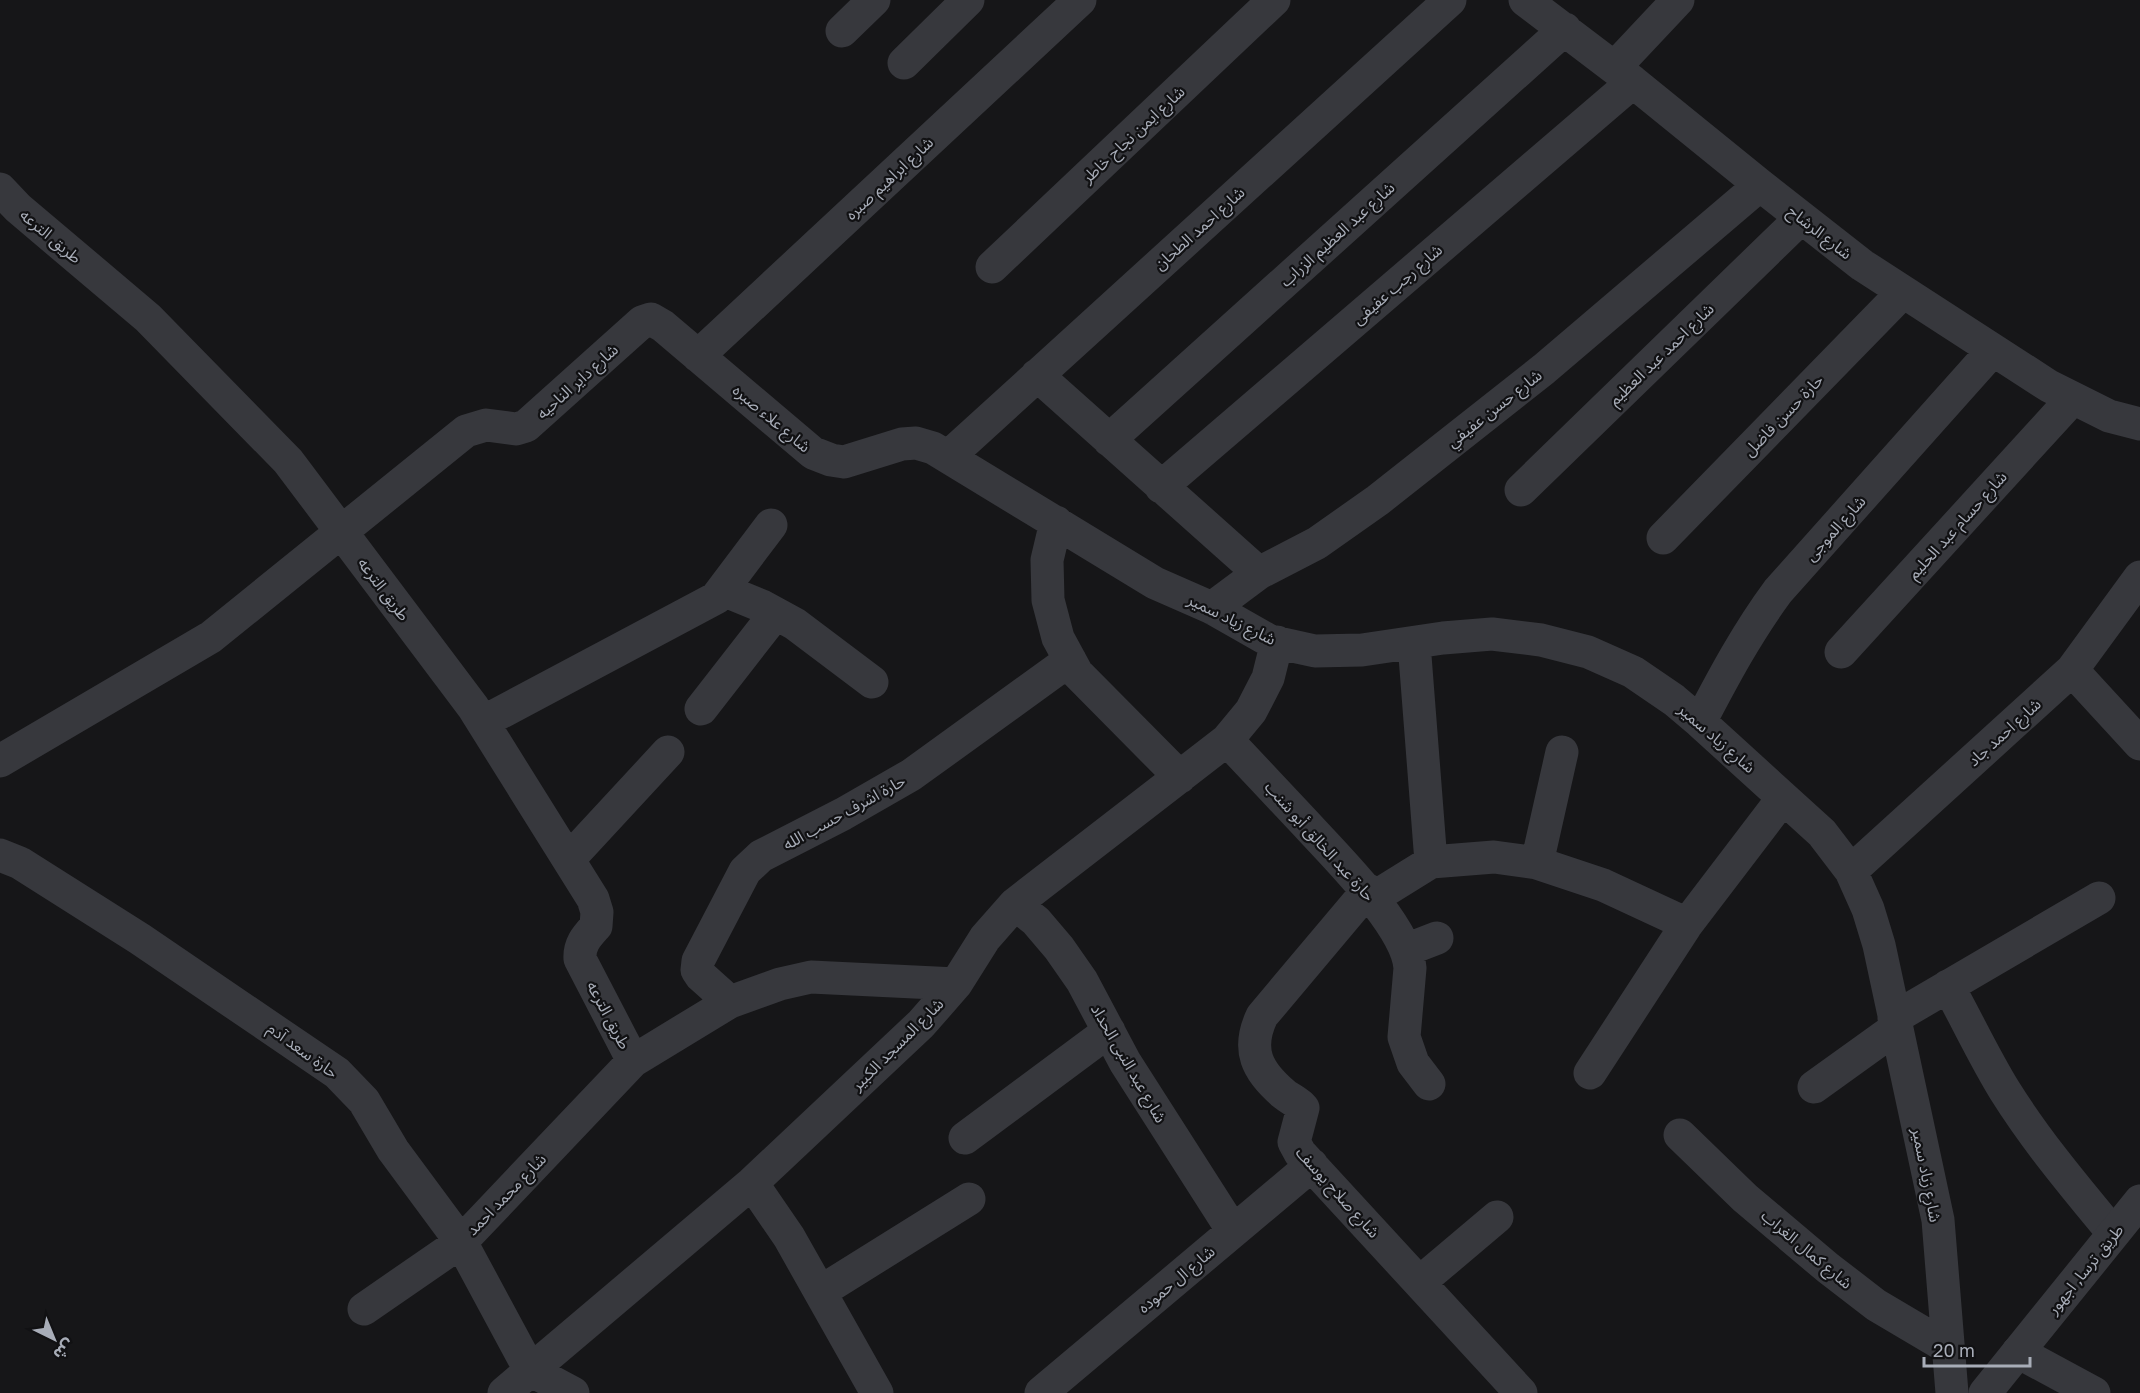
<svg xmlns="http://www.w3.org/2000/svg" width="2140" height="1393" viewBox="0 0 2140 1393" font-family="'Golos Text','Noto Sans Arabic',sans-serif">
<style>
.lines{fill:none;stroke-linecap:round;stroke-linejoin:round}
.minor{stroke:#37383d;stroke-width:33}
.tertiary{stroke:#37383d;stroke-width:33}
.labels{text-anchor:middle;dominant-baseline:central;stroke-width:4.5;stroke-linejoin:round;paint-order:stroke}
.street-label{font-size:16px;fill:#a8adb8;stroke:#111113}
</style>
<rect width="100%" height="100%" fill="#161618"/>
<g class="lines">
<!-- minor -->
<path class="minor" d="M 1525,0 L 1633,82 L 1760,185 L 1862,265 L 2049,386 L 2109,416 L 2140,424
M 842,31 L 874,0
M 904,63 L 968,0
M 1615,67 L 1678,0
M 0,189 L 18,208 L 148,318 L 288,461 L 473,707 L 593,899 L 597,912 L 596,926 C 587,936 579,944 580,959 L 633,1061
M 992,267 L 1274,0
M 698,356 L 1080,0
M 1037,375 L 1259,573
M 1109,440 L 1565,29
M 949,456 L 1450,0
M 1161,487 L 1633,82
M 1521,490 L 1801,218
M 1056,522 L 1047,560 L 1048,600 L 1058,638 L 1077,673 L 1180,777
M 1663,538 L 1903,292
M 723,590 L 762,606 L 795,624 L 872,682
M 1212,608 L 1259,573 L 1317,543 L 1378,500 L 1544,369 L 1760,185
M 1414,643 L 1431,862
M 1841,652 L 2073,398
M 2072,670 L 2140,744
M 701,709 L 775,614
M 483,722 L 716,598 L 771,525
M 1700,722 C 1724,676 1747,633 1778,591 L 1993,350
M 1227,740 C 1253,768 1280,796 1306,824 C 1335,856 1407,926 1410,968 L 1404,1037 L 1413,1063 L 1429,1084
M 0,761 L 211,637 L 466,431 L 486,425 L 516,429 L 526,426 L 642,322 L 651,319 L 663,326 L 813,453 L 831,460 L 844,462 L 902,444 L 916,443 L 933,448 L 1155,583 L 1212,608 L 1270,641 L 1315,651 L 1362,650 L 1443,638 L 1492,634 L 1541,640 L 1588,652 L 1633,672 L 1674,700 L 1700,722 L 1822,833 L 1851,871 L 1868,909 L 1879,945 L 1938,1220 L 1952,1393
M 0,855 L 20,863 L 140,939 L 337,1073 L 364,1101 L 393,1150 L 461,1242 L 530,1370 L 573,1393
M 569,859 L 668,752
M 1537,863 L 1562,752
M 1851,871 L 2072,670 L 2140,577
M 1368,890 L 1262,1016 C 1246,1050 1257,1071 1284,1094 C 1290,1099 1298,1102 1303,1108 L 1294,1142 L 1300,1153 L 1521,1393
M 1373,898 L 1431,862 L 1494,857 L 1537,863 L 1603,885 L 1687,924
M 1015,904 L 1036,921 L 1059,948 L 1082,981 L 1125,1062 L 1233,1231
M 1406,950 L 1437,938
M 1948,986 C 1967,1020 1984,1057 2005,1091 C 2037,1142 2075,1187 2113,1233
M 730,1002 L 701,976 L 697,970 L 698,961 L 745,871 L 761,856 L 843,814 L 911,775 L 1070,660
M 1894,1018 L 2099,898
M 1590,1073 L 1687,924 L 1783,798
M 1814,1087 L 1896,1028
M 1680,1135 L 1745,1198 L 1828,1268 L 1876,1305 L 1947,1347
M 965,1138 L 1109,1031
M 752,1183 L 789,1237 L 877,1393
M 1420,1282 L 1497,1217
M 820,1292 L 969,1199
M 364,1309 L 461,1242 L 633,1061 L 730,1002 L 780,984 L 811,977 L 956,984
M 2018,1352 L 2094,1393
M 504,1393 L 752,1183 L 921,1024 L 956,984 L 985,938 L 1015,904 L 1227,740 L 1251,711 L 1268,678 L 1277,642
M 1041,1393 L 1312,1165"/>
<!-- tertiary -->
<path class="tertiary" d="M 1985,1393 L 2140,1201"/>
</g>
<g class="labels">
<!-- street labels -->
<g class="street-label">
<text transform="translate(1133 134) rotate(-43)">شارع ايمن نجاح خاطر</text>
<text transform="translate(889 178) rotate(-43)">شارع ابراهيم صبره</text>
<text transform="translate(1199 228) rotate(-42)">شارع احمد الطحان</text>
<text transform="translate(1820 232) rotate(38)">شارع الرشاح</text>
<text transform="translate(1337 234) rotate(-42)">شارع عبد العظيم الزراب</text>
<text transform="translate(51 236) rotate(40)">طريق الترعه</text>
<text transform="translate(1397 284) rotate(-41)">شارع رجب عفيفى</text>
<text transform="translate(1661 354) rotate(-44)">شارع احمد عبد العظيم</text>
<text transform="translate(577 381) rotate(-42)">شارع داير الناحيه</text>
<text transform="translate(1494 408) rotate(-38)">شارع حسن عفيفي</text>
<text transform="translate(1783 415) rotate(-46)">حارة حسن فاضل</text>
<text transform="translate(772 418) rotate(40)">شارع علاء صبره</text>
<text transform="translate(1957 525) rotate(-48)">شارع حسام عبد الحليم</text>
<text transform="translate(1835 528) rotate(-48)">شارع الموجى</text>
<text transform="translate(384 589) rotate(53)">طريق الترعه</text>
<text transform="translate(1232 619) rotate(26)">شارع زياد سمير</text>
<text transform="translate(2004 732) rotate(-42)">شارع احمد جاد</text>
<text transform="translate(1717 738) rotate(41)">شارع زياد سمير</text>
<text transform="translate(844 812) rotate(-29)">حارة اشرف حسب الله</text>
<text transform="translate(1320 841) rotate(48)">حارة عبد الخالق أبو شنب</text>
<text transform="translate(609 1015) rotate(62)">طريق الترعه</text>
<text transform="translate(897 1044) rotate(-45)">شارع المسجد الكبير</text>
<text transform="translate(303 1050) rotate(36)">حارة سعد آدم</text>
<text transform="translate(1129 1063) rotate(60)">شارع عبد النبى الحداد</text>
<text transform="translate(1927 1175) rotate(79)">شارع زياد سمير</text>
<text transform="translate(1338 1192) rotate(48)">شارع صلاح يوسف</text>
<text transform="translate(506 1194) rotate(-46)">شارع محمد احمد</text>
<text transform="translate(1807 1249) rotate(40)">شارع كمال الغراب</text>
<text transform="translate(2085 1269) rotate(-51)">طريق ترسا, اجهور</text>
<text transform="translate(1176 1279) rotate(-40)">شارع ال حموده</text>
</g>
</g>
<!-- north arrow -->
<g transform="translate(54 1339) rotate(137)" stroke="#111113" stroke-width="4.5" paint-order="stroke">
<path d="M0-4.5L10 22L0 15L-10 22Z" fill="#a8adb8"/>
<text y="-9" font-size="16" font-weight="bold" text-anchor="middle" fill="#a8adb8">ش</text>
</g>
<!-- scale -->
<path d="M1924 1357v9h106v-9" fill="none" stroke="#a8adb8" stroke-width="3"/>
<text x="1933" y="1357" font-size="18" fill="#a8adb8" stroke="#111113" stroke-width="4.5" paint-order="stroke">20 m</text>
</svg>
